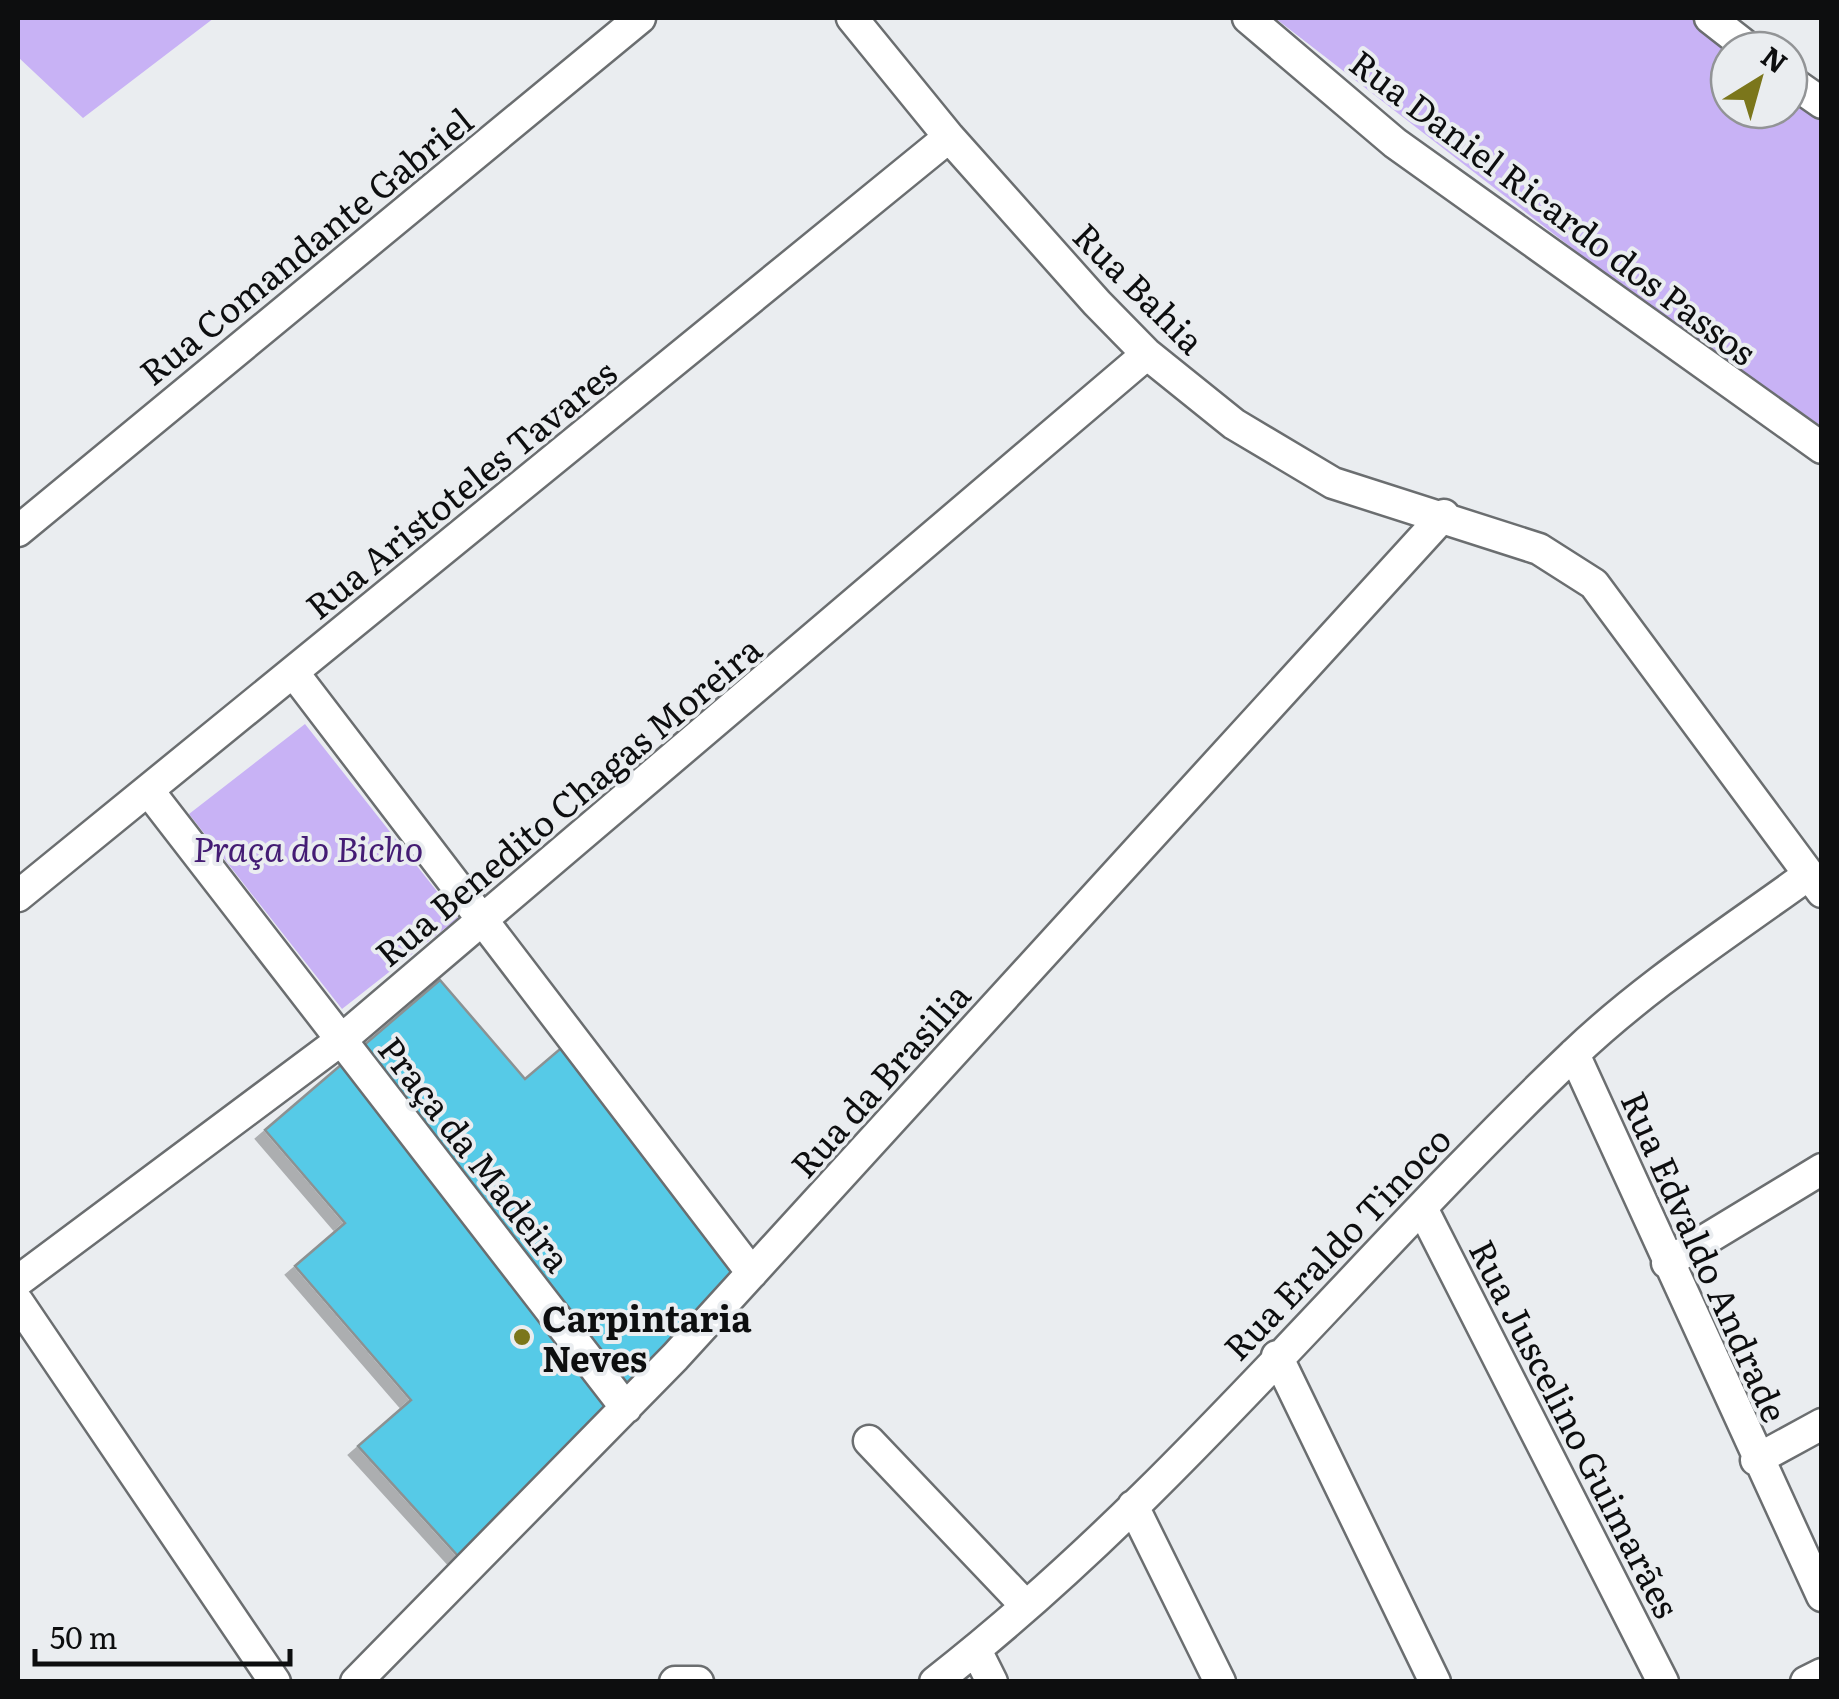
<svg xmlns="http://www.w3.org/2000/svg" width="1839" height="1699" viewBox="0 0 1839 1699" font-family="Literata,serif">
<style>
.green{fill:#c8b2f5}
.building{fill:#56cae7;stroke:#8c9192;stroke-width:2.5;filter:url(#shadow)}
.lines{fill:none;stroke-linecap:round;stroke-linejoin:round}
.minor-casing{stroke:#6b6e70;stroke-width:35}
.minor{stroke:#fff;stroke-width:30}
.poi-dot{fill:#7b761b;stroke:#eaedf0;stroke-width:4}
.labels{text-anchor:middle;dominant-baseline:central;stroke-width:8;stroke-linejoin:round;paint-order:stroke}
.street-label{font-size:35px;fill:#0d0e0f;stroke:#eaedf0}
.park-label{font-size:35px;font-style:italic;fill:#441c74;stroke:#eaedf0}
.poi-label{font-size:35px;font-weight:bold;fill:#0d0e0f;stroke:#eaedf0;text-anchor:start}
</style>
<defs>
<filter id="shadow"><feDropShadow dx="-9" dy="9" stdDeviation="0" flood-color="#0004"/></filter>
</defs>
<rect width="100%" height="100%" fill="#eaedf0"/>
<!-- green -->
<path class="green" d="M 18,18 L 214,18 L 83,118 L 18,57 Z
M 1275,18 L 1692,18 L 1736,50 L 1729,50 L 1729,110 L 1789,110 L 1789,89 L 1821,112 L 1821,426 L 1608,276 Z
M 305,724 L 458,918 L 342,1009 L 189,814 Z"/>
<!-- building -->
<path class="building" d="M 440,980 L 525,1079 L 573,1038 L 752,1273 L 468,1567 L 358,1446 L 411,1400 L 295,1266 L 345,1223 L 265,1130 Z"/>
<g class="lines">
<defs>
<path id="minor" d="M 852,18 L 949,137 L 1097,303 L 1147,354 L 1234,424 L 1333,483 L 1539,549 L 1594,584 L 1822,892
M 1248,18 L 1395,143 L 1822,448
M 1710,18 L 1751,50
M 1789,80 L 1822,103
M 18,531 L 640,18
M 293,672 L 752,1273
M 148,790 L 626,1408
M 18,896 L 949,137
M 1574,1054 L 1822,1596
M 1422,1208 L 1663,1682
M 1667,1263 L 1822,1169
M 18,1281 L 341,1040 L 1147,354
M 18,1302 L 275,1682
M 1277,1356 L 1435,1682
M 869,1441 L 1025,1605
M 1756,1460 L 1822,1424
M 1133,1506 L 1220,1682
M 976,1650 L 992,1682
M 356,1682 L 675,1357 L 1444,515
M 675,1682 L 698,1682
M 935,1682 C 1170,1499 1358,1260 1573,1055 C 1644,987 1728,933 1808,875
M 1806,1682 L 1822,1674"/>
</defs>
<!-- minor casing -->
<use href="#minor" class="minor-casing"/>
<!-- minor -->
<use href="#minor" class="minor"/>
</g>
<!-- markers -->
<circle class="poi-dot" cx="522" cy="1337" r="10"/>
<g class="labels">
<!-- street labels -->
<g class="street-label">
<text transform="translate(1554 206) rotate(37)">Rua Daniel Ricardo dos Passos</text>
<text transform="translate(305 245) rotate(-39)">Rua Comandante Gabriel</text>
<text transform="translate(1140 287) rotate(45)">Rua Bahia</text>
<text transform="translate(460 488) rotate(-39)">Rua Aristoteles Tavares</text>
<text transform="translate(567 800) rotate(-40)">Rua Benedito Chagas Moreira</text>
<text transform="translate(879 1079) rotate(-48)">Rua da Brasilia</text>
<text transform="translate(476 1153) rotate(52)">Praça da Madeira</text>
<text transform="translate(1336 1242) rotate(-46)">Rua Eraldo Tinoco</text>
<text transform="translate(1706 1256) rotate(66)">Rua Edvaldo Andrade</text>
<text transform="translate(1576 1428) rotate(63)">Rua Juscelino Guimarães</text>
</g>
<!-- park labels -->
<g class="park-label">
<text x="308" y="847">Praça do Bicho</text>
</g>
<!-- poi labels -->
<g class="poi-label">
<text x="542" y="1317">Carpintaria<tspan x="542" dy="40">Neves</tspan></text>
</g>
</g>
<!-- border -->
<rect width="1839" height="1699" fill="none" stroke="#0d0e0f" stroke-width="40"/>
<!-- north arrow -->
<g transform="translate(1759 80) rotate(37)"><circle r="48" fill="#eaedf0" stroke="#929496" stroke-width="2.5"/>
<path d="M0-8L18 38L0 25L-18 38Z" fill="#7b761b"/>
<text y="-15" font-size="28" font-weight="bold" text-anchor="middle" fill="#0d0e0f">N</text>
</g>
<!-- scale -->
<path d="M35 1649v15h255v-15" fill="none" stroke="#0d0e0f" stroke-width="5"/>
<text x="50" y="1649" font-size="30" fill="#0d0e0f" stroke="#eaedf0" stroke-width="8" paint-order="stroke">50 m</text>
</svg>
